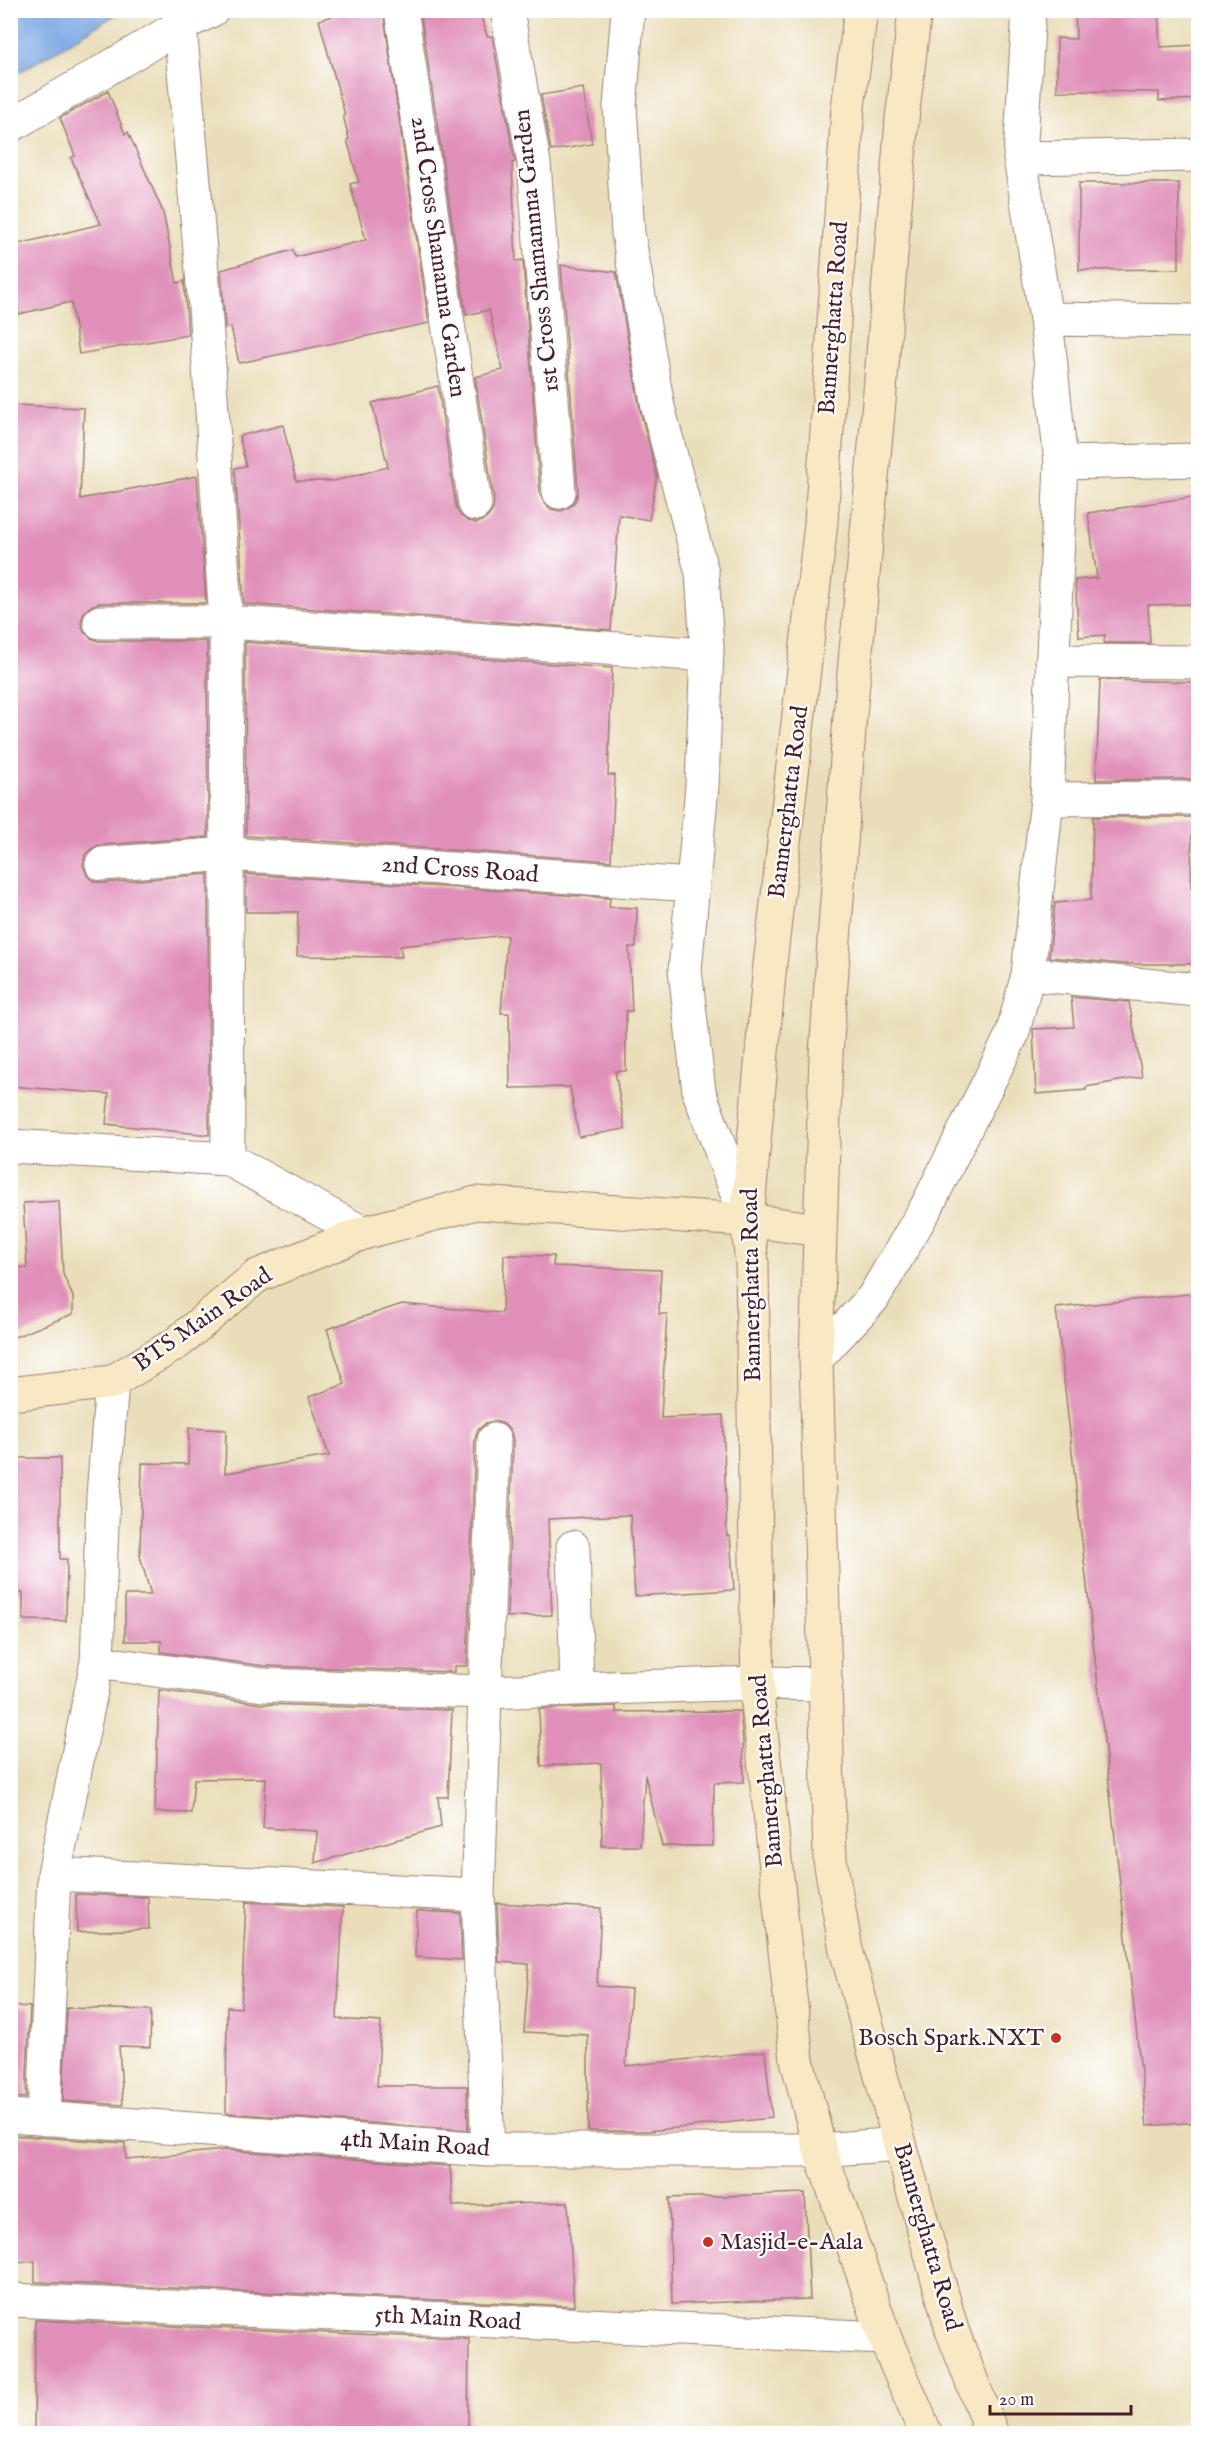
<svg xmlns="http://www.w3.org/2000/svg" width="1209" height="2444" viewBox="0 0 1209 2444" font-family="'IM FELL English',serif">
<style>
.water{fill:#7aa8e3;stroke:#626487;stroke-width:1.5}
.building{fill:#e090b9}
.lines{fill:none;stroke-linecap:round;stroke-linejoin:round}
.street-casing{stroke:#9a7e72;stroke-width:35}
.secondary-casing{stroke:#9a7e72;stroke-width:35}
.street{stroke:#fff;stroke-width:33}
.secondary{stroke:#f8e8c3;stroke-width:33}
.poi-dot{fill:#c8321e;stroke:#fff;stroke-width:2}
.labels{text-anchor:middle;dominant-baseline:central;stroke-width:4.5;stroke-linejoin:round;paint-order:stroke}
.street-label{font-size:24px;fill:#4a1f2b;stroke:#fff}
.poi-label{font-size:24px;fill:#4a1f2b;stroke:#fff;text-anchor:end}
</style>
<rect width="100%" height="100%" fill="#fff"/>
<filter id="ink" filterUnits="userSpaceOnUse"><feTurbulence type="fractalNoise" baseFrequency=".0167" numOctaves="2"/><feDisplacementMap in="SourceGraphic" scale="12" xChannelSelector="R" yChannelSelector="G"/><feConvolveMatrix kernelMatrix="1 2 1 2 8 2 1 2 1" color-interpolation-filters="sRGB"/></filter>
<filter id="wash" filterUnits="userSpaceOnUse"><feTurbulence type="fractalNoise" baseFrequency=".008" numOctaves="4" result="noise"/><feDisplacementMap in="SourceGraphic" scale="24" xChannelSelector="R" yChannelSelector="G"/><feGaussianBlur stdDeviation="1.35" result="paint"/><feColorMatrix in="noise" values="0 0 0 0 0 0 0 0 0 0 0 0 0 0 0 0 0 1.4 0 .05"/><feComposite in="paint" operator="in"/></filter>
<g filter="url(#wash)">
<rect width="100%" height="100%" fill="#eadeba"/>
<!-- water -->
<path class="water" d="M 11,10 L 122,10 L 122,11 L 11,77 Z"/>
<g id="blocks">
<!-- building -->
<path class="building" d="M 352,10 L 383,10 L 429,323 L 239,363 L 231,327 L 225,328 L 221,270 L 293,250 L 295,257 L 366,240 L 350,184 L 359,182 L 347,140 L 349,139 L 343,115 L 345,115 L 319,20 Z
M 420,10 L 479,10 L 487,36 L 492,36 L 515,162 L 512,163 L 516,261 L 523,260 L 540,493 L 544,503 L 551,509 L 561,511 L 570,507 L 576,500 L 578,491 L 561,265 L 616,272 L 640,410 L 657,476 L 649,520 L 619,515 L 611,630 L 244,604 L 235,468 L 246,466 L 239,436 L 283,425 L 296,481 L 334,481 L 388,467 L 372,403 L 438,386 L 456,507 L 460,515 L 468,521 L 477,523 L 486,519 L 493,510 L 494,501 L 475,377 L 503,370 L 489,310 L 466,315 Z
M 1075,10 L 1158,10 L 1160,47 L 1198,45 L 1198,99 L 1159,101 L 1159,92 L 1057,91 L 1057,38 L 1076,39 Z
M 583,88 L 592,144 L 551,151 L 541,95 Z
M 108,91 L 125,134 L 128,132 L 163,212 L 177,283 L 184,281 L 188,335 L 79,354 L 71,302 L 19,314 L 10,279 L 10,246 L 101,224 L 71,158 L 75,156 L 60,118 Z
M 1079,183 L 1179,183 L 1179,269 L 1079,270 Z
M 10,405 L 84,408 L 80,499 L 197,476 L 206,603 L 99,603 L 91,606 L 84,612 L 81,623 L 84,632 L 91,638 L 99,641 L 207,641 L 208,837 L 100,845 L 91,849 L 85,855 L 83,865 L 87,875 L 93,881 L 103,883 L 208,874 L 209,1135 L 106,1124 L 109,1094 L 10,1086 L 10,558 L 13,517 L 10,517 Z
M 1198,496 L 1198,604 L 1148,605 L 1150,643 L 1104,643 L 1105,635 L 1079,637 L 1075,580 L 1097,578 L 1088,513 Z
M 245,642 L 612,668 L 608,775 L 615,775 L 611,861 L 246,836 Z
M 1100,680 L 1198,682 L 1198,779 L 1096,780 Z
M 1093,817 L 1192,817 L 1191,887 L 1196,887 L 1195,964 L 1122,964 L 1049,957 L 1055,903 L 1091,900 Z
M 246,874 L 610,898 L 609,907 L 637,908 L 636,947 L 629,947 L 632,1011 L 626,1011 L 626,1071 L 615,1071 L 625,1129 L 579,1137 L 570,1087 L 510,1088 L 509,1013 L 501,1013 L 507,935 L 400,946 L 402,957 L 297,956 L 298,912 L 246,912 Z
M 1071,997 L 1129,1002 L 1142,1077 L 1086,1087 L 1086,1090 L 1036,1094 L 1033,1029 L 1074,1027 Z
M 59,1201 L 63,1274 L 73,1297 L 73,1314 L 10,1339 L 10,1266 L 27,1268 L 23,1203 Z
M 504,1255 L 554,1256 L 553,1266 L 661,1270 L 659,1314 L 667,1314 L 661,1418 L 723,1415 L 727,1536 L 730,1536 L 734,1590 L 635,1596 L 630,1515 L 548,1519 L 552,1615 L 507,1617 L 513,1441 L 511,1432 L 504,1424 L 494,1421 L 486,1423 L 478,1430 L 475,1439 L 467,1666 L 454,1666 L 454,1672 L 265,1666 L 161,1652 L 161,1641 L 125,1641 L 125,1595 L 151,1595 L 140,1556 L 142,1463 L 188,1464 L 189,1428 L 226,1430 L 225,1473 L 329,1456 L 309,1397 L 345,1384 L 327,1329 L 402,1304 L 502,1313 Z
M 1198,1293 L 1198,2122 L 1147,2126 L 1056,1308 Z
M 10,1458 L 60,1458 L 60,1559 L 67,1559 L 66,1621 L 23,1620 L 23,1593 L 10,1592 Z
M 159,1690 L 262,1704 L 452,1710 L 448,1797 L 438,1797 L 441,1827 L 315,1863 L 317,1831 L 263,1828 L 266,1778 L 194,1779 L 191,1813 L 155,1812 Z
M 616,1706 L 616,1712 L 740,1711 L 743,1741 L 744,1782 L 714,1783 L 713,1846 L 662,1846 L 645,1775 L 640,1846 L 602,1846 L 601,1763 L 541,1766 L 539,1709 Z
M 76,1894 L 148,1897 L 149,1929 L 77,1932 Z
M 246,1902 L 343,1907 L 337,2019 L 381,2022 L 377,2086 L 467,2086 L 468,2130 L 226,2113 L 227,2007 L 241,2008 Z
M 497,1903 L 601,1908 L 597,1986 L 631,1989 L 626,2066 L 765,2051 L 772,2118 L 648,2131 L 588,2131 L 588,2035 L 524,2032 L 529,1964 L 499,1962 Z
M 417,1911 L 460,1913 L 462,1960 L 415,1957 Z
M 10,2006 L 30,2007 L 26,2098 L 10,2097 Z
M 67,2008 L 151,2010 L 150,2047 L 119,2046 L 123,2105 L 63,2101 Z
M 10,2135 L 125,2143 L 126,2159 L 225,2150 L 450,2166 L 453,2206 L 568,2202 L 574,2306 L 35,2282 L 35,2261 L 17,2263 L 10,2192 Z
M 805,2193 L 810,2299 L 672,2304 L 669,2198 Z
M 35,2320 L 469,2339 L 468,2433 L 34,2433 Z"/>
</g>
</g>
<g filter="url(#ink)">
<use href="#blocks" fill-opacity="0" stroke="#9a7e72" stroke-width="1.5"/>
<g class="lines">
<defs>
<path id="street" d="M 401,10 L 475,504
M 507,10 L 534,163 L 559,492
M 628,10 L 620,106 L 628,233 L 658,407 L 702,573 L 707,647 L 702,786 L 685,970 L 699,1092 L 747,1220
M 180,26 L 205,306 L 226,622 L 228,1159
M 10,126 L 180,26 L 212,10
M 1020,158 L 1198,155
M 1046,319 L 1198,321
M 1061,463 L 1198,460
M 100,622 L 226,622 L 707,655
M 1052,661 L 1198,662
M 1047,799 L 1198,798
M 102,864 L 227,854 L 693,885
M 1028,974 L 1198,990
M 10,1146 L 228,1159 L 363,1233
M 816,1359 L 873,1298 L 927,1206 L 1012,1035 L 1028,974 L 1047,799 L 1061,463 L 1046,319 L 1020,158 L 1029,10
M 573,1547 L 577,1688
M 97,1662 L 263,1685 L 485,1692 L 757,1683 L 826,1684
M 54,1874 L 478,1895
M 10,2116 L 488,2150 L 820,2150 L 900,2144
M 44,2119 L 54,1874 L 97,1662 L 103,1496 L 112,1382
M 488,2150 L 478,1895 L 494,1440
M 10,2300 L 885,2338"/>
<path id="secondary" d="M 861,10 L 848,107 L 821,523 L 770,964 L 747,1220 L 752,1263 L 758,1704 L 797,2060 L 820,2150 L 885,2338 L 926,2434
M 915,10 L 902,119 L 880,391 L 850,716 L 826,1054 L 816,1359 L 830,1860 L 846,1950 L 900,2144 L 952,2330 L 992,2434
M 10,1394 L 112,1382 L 177,1343 L 257,1276 L 363,1233 L 476,1203 L 747,1220 L 820,1230"/>
</defs>
<!-- street casing -->
<use href="#street" class="street-casing"/>
<!-- secondary casing -->
<use href="#secondary" class="secondary-casing"/>
<!-- street -->
<use href="#street" class="street"/>
<!-- secondary -->
<use href="#secondary" class="secondary"/>
</g>
</g>
<!-- markers -->
<g class="poi-dot">
<circle cx="1056" cy="2038" r="6"/>
<circle cx="708" cy="2242" r="6"/>
</g>
<g class="labels">
<!-- street labels -->
<g class="street-label">
<text transform="translate(537 251) rotate(-96)">1st Cross Shamannna Garden</text>
<text transform="translate(438 257) rotate(82)">2nd Cross Shamanna Garden</text>
<text transform="translate(834 318) rotate(-86)">Bannerghatta Road</text>
<text transform="translate(789 802) rotate(-83)">Bannerghatta Road</text>
<text transform="translate(460 870) rotate(4)">2nd Cross Road</text>
<text transform="translate(752 1285) rotate(-91)">Bannerghatta Road</text>
<text transform="translate(203 1320) rotate(-35)">BTS Main Road</text>
<text transform="translate(767 1771) rotate(-95)">Bannerghatta Road</text>
<text transform="translate(415 2144) rotate(4)">4th Main Road</text>
<text transform="translate(927 2237) rotate(74)">Bannerghatta Road</text>
<text transform="translate(448 2319) rotate(3)">5th Main Road</text>
</g>
<!-- poi labels -->
<g class="poi-label">
<text x="1044" y="2038">Bosch Spark.NXT</text>
<text x="720" y="2242" text-anchor="start">Masjid-e-Aala</text>
</g>
</g>
<!-- margin -->
<rect width="1209" height="2444" fill="none" stroke="#fff" stroke-width="36"/>
<!-- scale -->
<path d="M990 2405v9h141v-9" fill="none" stroke="#4a1f2b" stroke-width="3"/>
<text x="999" y="2405" font-size="18" fill="#4a1f2b" stroke="#ffffff" stroke-width="4.5" paint-order="stroke">20 m</text>
</svg>
